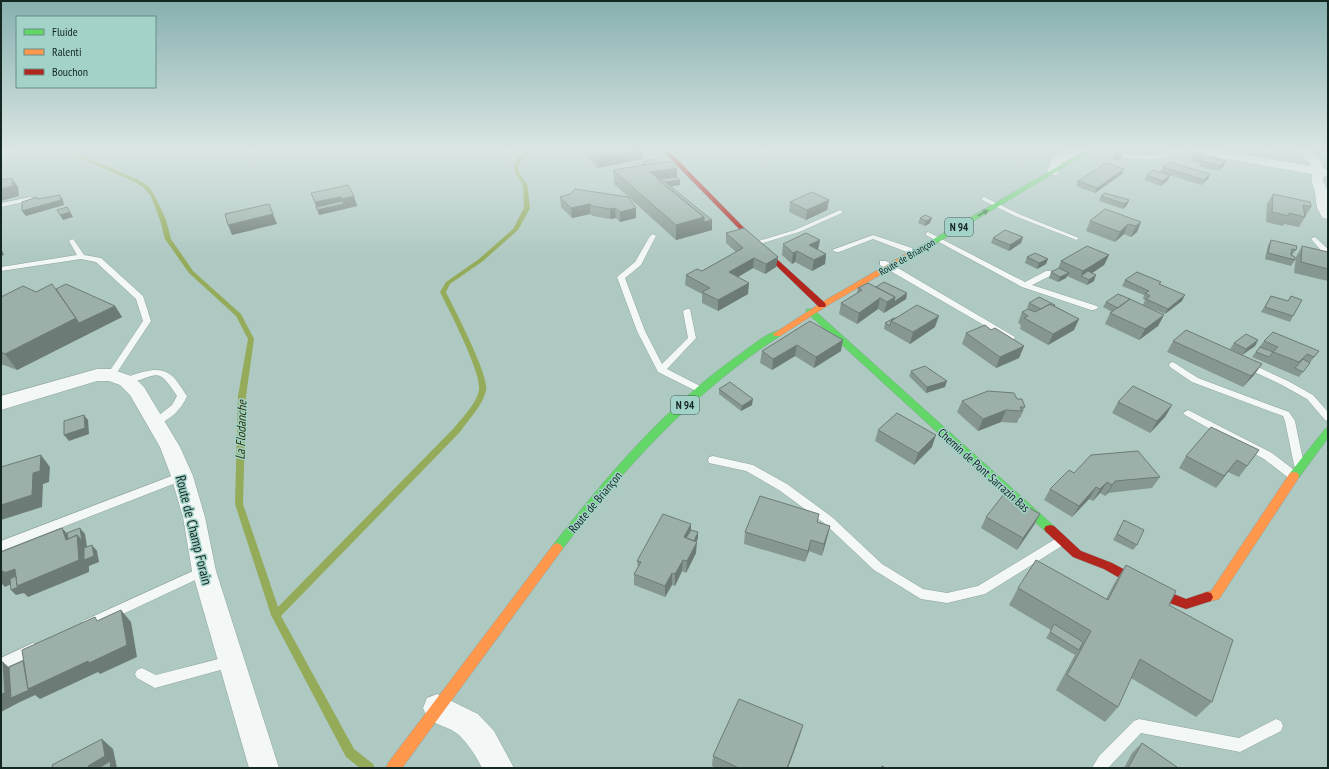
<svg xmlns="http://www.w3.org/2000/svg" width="1329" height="769" viewBox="0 0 1329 769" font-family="'PT Sans Narrow',sans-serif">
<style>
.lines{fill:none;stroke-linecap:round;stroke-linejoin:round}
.stream{fill:#94ab5a;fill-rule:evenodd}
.lane-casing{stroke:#90a4a0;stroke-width:1}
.street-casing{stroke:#90a4a0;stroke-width:1}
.fast-casing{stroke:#90a4a0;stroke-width:1}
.slow-casing{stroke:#90a4a0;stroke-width:1}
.jam-casing{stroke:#90a4a0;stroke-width:1}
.lane{fill:#f3f7f6;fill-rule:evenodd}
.street{fill:#f3f7f6;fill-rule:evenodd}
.fast{fill:#63d668;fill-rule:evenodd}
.slow{fill:#ff974d;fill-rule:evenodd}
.jam{fill:#b3261e;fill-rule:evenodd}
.wall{fill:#869791}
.shaded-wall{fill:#6d7b76}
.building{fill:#9cb0a9;stroke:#6d7b76}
.oneway{fill:#3c7e46}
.labels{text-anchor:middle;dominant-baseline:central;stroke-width:3;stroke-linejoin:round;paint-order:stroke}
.far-street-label{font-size:10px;fill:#142723;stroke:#a3d2c8}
.shield{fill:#a3d2c8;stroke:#3f5a54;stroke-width:1}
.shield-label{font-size:11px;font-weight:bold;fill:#142723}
.street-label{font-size:12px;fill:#142723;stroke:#a3d2c8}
.water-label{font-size:13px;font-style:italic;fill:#2b3406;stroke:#a3d2c8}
.near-street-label{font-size:14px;fill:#142723;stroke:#a3d2c8}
</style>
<rect width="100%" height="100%" fill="#aec8c2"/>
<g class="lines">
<!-- stream -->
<path class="stream" d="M 61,150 L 67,150 L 139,180 L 148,186 L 155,196 L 166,220 L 171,239 L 193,271 L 241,314 L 254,339 L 246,396 L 243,504 L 278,607 L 454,428 C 462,418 478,402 479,389 C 481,372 449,310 440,292 L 446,282 L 479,259 L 513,229 L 524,208 L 523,184 L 516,175 L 514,167 L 518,157 L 529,150 L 534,150 L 522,159 L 518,167 L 520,175 L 527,184 L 530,208 L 518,230 L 483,261 L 450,284 L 446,292 C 454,309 490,376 486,391 C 482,406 469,419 460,432 L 281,616 L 354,749 L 373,764 L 375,768 L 360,768 L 346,757 L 271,615 L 235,504 L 238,396 L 248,339 L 236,316 L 189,273 L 165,239 L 160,220 L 151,196 L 144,188 L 135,182 Z"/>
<defs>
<path id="lane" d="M 1172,150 L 1179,150 C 1168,160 1133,163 1120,155 L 1123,153 L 1158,156 Z
M 31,197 L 33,198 L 33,200 L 1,207 L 1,203 Z
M 984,197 L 1019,214 L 1079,238 L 1076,240 L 1074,239 L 1015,216 L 982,200 L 982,198 Z
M 840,210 L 842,211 L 842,213 L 799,232 L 756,245 L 752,243 L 795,230 Z
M 928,232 L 1025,282 L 1046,271 L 1052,271 L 1052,275 L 1032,285 L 1097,306 L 1098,308 L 1094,310 L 1091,310 L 1022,287 L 926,235 L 926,233 Z
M 653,234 L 656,236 L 641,265 L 625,278 L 645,331 L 662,364 L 688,338 L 683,311 L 687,309 L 690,309 L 696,338 L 667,369 L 704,388 L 706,390 L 704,392 L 698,392 L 658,372 L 637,331 L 617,277 L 635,262 L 650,236 Z
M 873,235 L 918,250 L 919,252 L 915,254 L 912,254 L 873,239 L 839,252 L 836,252 L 832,250 Z
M 1314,237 L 1316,238 L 1328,249 L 1328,255 L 1325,255 L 1312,240 L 1311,239 Z
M 72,239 L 74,240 L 84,255 L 101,258 L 143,296 L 151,321 L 114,377 L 108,377 L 107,375 L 143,321 L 136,299 L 96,262 L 81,259 L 1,271 L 1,267 L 77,255 L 69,241 Z
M 880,261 L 886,261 L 1015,337 L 1014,339 L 1008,339 L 880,265 Z
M 1173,362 L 1198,378 L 1289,412 L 1295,421 L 1304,465 L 1303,468 L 1295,468 L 1294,465 L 1285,421 L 1283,416 L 1192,382 L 1170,367 L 1169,365 L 1170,363 Z
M 1247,362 L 1288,381 L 1313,395 L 1328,412 L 1328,421 L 1325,420 L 1307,399 L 1282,385 L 1244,367 L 1243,365 L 1244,363 Z
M 153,370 C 172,369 177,381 187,396 C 182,409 169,421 156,425 L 153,424 L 151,422 L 153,420 L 172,405 L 177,396 C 157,365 158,376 127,384 L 123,381 C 129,374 143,372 153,370 Z
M 1188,410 L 1272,453 L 1298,473 L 1299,476 L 1298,479 L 1294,480 L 1290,479 L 1264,459 L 1185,415 L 1183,413 Z
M 713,456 L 753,465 L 787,484 L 832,517 L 882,564 L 923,589 L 947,593 L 978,586 L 1057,538 L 1061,536 L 1065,538 L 1067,541 L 1065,544 L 985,594 L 947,603 L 921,599 L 874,570 L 824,523 L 779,490 L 746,471 L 709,463 L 708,460 L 709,457 Z
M 182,472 L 186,473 L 187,476 L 186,479 L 1,551 L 1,541 Z
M 204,566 L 208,568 L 210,571 L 208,574 L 91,629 L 87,631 L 83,629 L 81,625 L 83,621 Z
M 33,643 L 37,645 L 39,649 L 37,653 L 1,670 L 1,658 Z
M 230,656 L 235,658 L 236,662 L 235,666 L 155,688 L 137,678 L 135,674 L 137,670 L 142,668 L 156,675 Z
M 1139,719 L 1239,738 L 1276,719 L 1281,721 L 1283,726 L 1281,731 L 1240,752 L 1141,733 L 1108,768 L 1092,768 L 1099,756 L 1134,721 Z"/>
<path id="street" d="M 1,150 L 14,150 L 12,153 L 1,158 Z
M 1067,150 L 1082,150 L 1080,153 L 1062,163 L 1057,175 L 1049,175 L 1047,172 L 1052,158 Z
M 1192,150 L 1218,150 L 1311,166 L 1301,154 L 1303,151 L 1311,151 L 1321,161 L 1324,169 L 1328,169 L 1328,177 L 1324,176 L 1323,181 L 1328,191 L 1328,219 L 1323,218 C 1315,206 1317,206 1315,193 C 1314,184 1310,184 1312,174 L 1198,154 L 1194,153 Z
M 97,369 L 111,369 L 134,377 L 144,387 L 180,447 L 193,476 L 205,517 L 216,571 L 279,768 L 249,768 L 192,571 L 183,517 L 171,476 L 160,447 L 130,395 L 120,385 L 109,381 L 97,381 L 1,410 L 1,396 Z
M 437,694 L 478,714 L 494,731 L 514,768 L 482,768 C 476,756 469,745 459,735 C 445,723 431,728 423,708 L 427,698 Z"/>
<path id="fast" d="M 1086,150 L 1093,150 L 915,256 L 909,256 L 908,254 Z
M 807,309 L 813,309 L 1054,526 L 1056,529 L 1054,532 L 1050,533 L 1046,532 L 807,313 L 806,311 Z
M 777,331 L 780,332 L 781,334 L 780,336 C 693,392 623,469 561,551 L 557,553 L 553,551 L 551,548 L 553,545 C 608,474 669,403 743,352 C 753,345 765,334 777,331 Z
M 1328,428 L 1328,438 L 1298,479 L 1294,480 L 1290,479 L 1289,476 L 1290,473 L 1325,429 Z"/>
<path id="slow" d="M 909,252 L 915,252 L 916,254 L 830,304 L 780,336 L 774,336 L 773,334 L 824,301 Z
M 1294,472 L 1298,473 L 1299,476 L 1298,479 L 1219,599 L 1207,602 L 1203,601 L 1201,597 L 1203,593 L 1211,591 L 1290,473 Z
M 557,543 L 561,545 L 563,548 L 561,551 L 402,768 L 386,768 L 388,763 L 553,545 Z"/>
<path id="jam" d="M 662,150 L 668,150 L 758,242 L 825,303 L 826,305 L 825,307 L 819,307 L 754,244 Z
M 1050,525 L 1054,526 L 1081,551 L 1112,563 L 1161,589 L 1186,599 L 1207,592 L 1211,593 L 1213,597 L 1211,601 L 1186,609 L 1153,597 L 1104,569 L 1073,557 L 1046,532 L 1044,529 L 1046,526 Z"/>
</defs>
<!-- lane casing -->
<use href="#lane" class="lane-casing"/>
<!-- street casing -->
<use href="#street" class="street-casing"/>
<!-- fast casing -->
<use href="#fast" class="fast-casing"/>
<!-- slow casing -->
<use href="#slow" class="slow-casing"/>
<!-- jam casing -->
<use href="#jam" class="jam-casing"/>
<!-- lane -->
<use href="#lane" class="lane"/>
<!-- street -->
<use href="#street" class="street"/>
<!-- fast -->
<use href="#fast" class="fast"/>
<!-- slow -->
<use href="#slow" class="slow"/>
<!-- jam -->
<use href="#jam" class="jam"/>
</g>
<!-- wall -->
<path class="wall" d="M 585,150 L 642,150 L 642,159 L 597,168 L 585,154 Z
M 1114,154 L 1122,154 L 1120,158 L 1117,160 L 1112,159 Z
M 1192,157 L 1224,166 L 1218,171 L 1199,166 L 1200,164 L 1190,161 Z
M 642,162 L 658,163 L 677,168 L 677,177 L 680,185 L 670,186 L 712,220 L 712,230 L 676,240 L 614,184 L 613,170 L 642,165 Z
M 1163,167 L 1210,174 L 1208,179 L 1201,185 L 1160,172 Z
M 1124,169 L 1122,174 L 1095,193 L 1076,186 L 1078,181 Z
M 1147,175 L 1170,175 L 1168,180 L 1161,186 L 1144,180 Z
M 575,189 L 636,218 L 620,222 L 616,218 L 610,219 L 593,216 L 590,214 L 572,218 L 561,207 L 560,197 L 570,194 Z
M 311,193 L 354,196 L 357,206 L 319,215 Z
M 1273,194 L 1311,207 L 1299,227 L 1284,224 L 1283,226 L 1266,222 L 1267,204 Z
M 1101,196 L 1129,200 L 1127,205 L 1123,209 L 1099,201 Z
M 829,200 L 827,210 L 806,220 L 789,212 L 790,202 Z
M 920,218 L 930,223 L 925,226 L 918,223 Z
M 1090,221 L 1141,222 L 1137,232 L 1131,237 L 1124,234 L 1115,242 L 1086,231 Z
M 726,233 L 776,267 L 765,274 L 753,268 L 738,277 L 748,294 L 718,311 L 702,303 L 702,294 L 685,285 L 686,275 L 702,271 L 736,252 L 726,243 Z
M 1023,237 L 1021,243 L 1009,251 L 991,243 L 993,238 Z
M 1271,240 L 1296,250 L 1292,255 L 1291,255 L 1295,260 L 1291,266 L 1265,259 L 1268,245 Z
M 783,244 L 818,250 L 826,254 L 825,264 L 812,271 L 795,262 L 792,264 L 782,255 Z
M 1302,246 L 1328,252 L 1328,281 L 1294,273 L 1296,257 Z
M 1109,255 L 1104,265 L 1092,273 L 1094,281 L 1087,285 L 1067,276 L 1066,278 L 1058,282 L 1049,278 L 1051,272 L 1058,269 L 1061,261 Z
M 1027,257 L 1046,264 L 1037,269 L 1025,263 Z
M 1125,280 L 1161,282 L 1160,284 L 1182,301 L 1165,314 L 1143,305 L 1145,300 L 1143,299 L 1144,295 L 1122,286 Z
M 876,287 L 907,293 L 906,299 L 884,313 L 878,309 L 857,324 L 839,314 L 841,303 L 857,293 L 858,288 Z
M 56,289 L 115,306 L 122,317 L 17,370 L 1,364 L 1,297 Z
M 1271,296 L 1288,301 L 1291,296 L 1293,316 L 1290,322 L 1261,312 Z
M 1106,302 L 1164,315 L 1158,326 L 1139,340 L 1105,324 L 1110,313 L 1112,312 L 1103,307 Z
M 1029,303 L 1055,306 L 1079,319 L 1074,330 L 1048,345 L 1020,329 L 1021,325 L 1018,323 L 1022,312 L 1032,311 L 1027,308 Z
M 895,318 L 935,327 L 910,344 L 884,329 L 885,323 Z
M 810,321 L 841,351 L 814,368 L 795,356 L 772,370 L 760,363 L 762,351 Z
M 991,330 L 1024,346 L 1019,358 L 996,368 L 962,344 L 966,333 Z
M 1258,340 L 1255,346 L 1242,355 L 1230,349 L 1234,343 Z
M 1173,341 L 1262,364 L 1254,375 L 1243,387 L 1167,352 Z
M 1264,341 L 1319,351 L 1299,377 L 1252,357 Z
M 911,371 L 945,387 L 926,393 L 909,376 Z
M 719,389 L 752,405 L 741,411 L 719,394 Z
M 1017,399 L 1025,407 L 1020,418 L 1019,418 L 1017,423 L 1001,422 L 978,431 L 957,412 L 962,401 Z
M 1118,402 L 1172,405 L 1165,417 L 1150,433 L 1112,413 Z
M 878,430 L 932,447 L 914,465 L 875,441 Z
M 1259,450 L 1239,477 L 1228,472 L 1216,488 L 1179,468 L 1186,456 Z
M 1074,473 L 1160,477 L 1152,488 L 1108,493 L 1105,496 L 1100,493 L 1093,501 L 1089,499 L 1072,517 L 1044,500 L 1050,489 Z
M 1040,514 L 1034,525 L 1017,550 L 981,528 L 986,517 Z
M 1124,520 L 1137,545 L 1133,550 L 1113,540 Z
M 818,522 L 830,526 L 827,538 L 822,556 L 809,551 L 805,562 L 744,544 L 745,532 Z
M 691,530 L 698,538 L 696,542 L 696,553 L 686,573 L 682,571 L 675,586 L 672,585 L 665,597 L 634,585 L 634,574 L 638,568 L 637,561 Z
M 1126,565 L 1169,605 L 1212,702 L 1196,717 L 1131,678 L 1118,707 L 1105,722 L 1056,690 L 1076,653 L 1075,655 L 1046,638 L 1051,630 L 1009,605 L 1018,588 L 1106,599 L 1115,582 Z
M 800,735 L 788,768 L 716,768 L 712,766 L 713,756 Z
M 1142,743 L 1177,768 L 1124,768 L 1132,753 Z"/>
<!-- shaded-wall -->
<path class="shaded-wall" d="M 642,150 L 642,159 L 597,168 L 596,158 Z
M 1122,154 L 1120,158 L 1117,160 L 1119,156 Z
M 1226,161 L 1224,166 L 1218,171 L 1220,166 Z
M 677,168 L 677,180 L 680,180 L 680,185 L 663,188 L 650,172 Z
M 1124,169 L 1122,174 L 1095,193 L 1097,188 Z
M 1,173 L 4,182 L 1,182 Z
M 1210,174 L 1208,179 L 1201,185 L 1204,180 Z
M 1170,175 L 1168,180 L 1161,186 L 1163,181 Z
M 12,178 L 18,187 L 19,196 L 1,201 L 1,189 Z
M 60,195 L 63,200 L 64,205 L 26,216 L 22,211 Z
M 354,196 L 357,206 L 319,215 L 315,202 L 341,197 L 343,204 L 344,204 L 342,199 Z
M 829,200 L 827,210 L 806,220 L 807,210 Z
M 1129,200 L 1127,205 L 1123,209 L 1125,204 Z
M 590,204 L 590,214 L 572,218 L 571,208 Z
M 615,208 L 616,218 L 610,219 L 610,209 Z
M 636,208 L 636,218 L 620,222 L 620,212 Z
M 70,212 L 73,217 L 63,220 L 60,215 Z
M 273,214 L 277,224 L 232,235 L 228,225 Z
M 704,217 L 712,220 L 712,230 L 676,240 L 676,225 Z
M 932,218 L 930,223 L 925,226 L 926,221 Z
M 1141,222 L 1137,232 L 1131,237 L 1136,226 Z
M 1128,224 L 1124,234 L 1115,242 L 1120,232 Z
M 1023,237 L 1021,243 L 1009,251 L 1010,245 Z
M 820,240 L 818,250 L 809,245 Z
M 1,248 L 4,255 L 1,256 Z
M 797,251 L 795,262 L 792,264 L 793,253 Z
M 826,254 L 825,264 L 812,271 L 814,260 Z
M 1109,255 L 1104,265 L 1085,278 L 1081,276 L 1083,271 Z
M 778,257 L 776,267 L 765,274 L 766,264 Z
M 754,258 L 753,268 L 728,283 L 729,272 Z
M 1048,259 L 1046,264 L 1037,269 L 1039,263 Z
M 1069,273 L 1066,278 L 1058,282 L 1060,277 Z
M 1096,275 L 1094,281 L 1087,285 L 1089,280 Z
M 749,283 L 748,294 L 718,311 L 718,300 Z
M 907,293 L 906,299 L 884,313 L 887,302 L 895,297 Z
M 1185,295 L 1182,301 L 1165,314 L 1168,309 Z
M 880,298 L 878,309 L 857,324 L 859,313 Z
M 115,306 L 122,317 L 17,370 L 5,354 L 76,318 Z
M 1164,315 L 1158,326 L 1139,340 L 1145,329 Z
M 939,316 L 935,327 L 910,344 L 913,332 Z
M 1079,319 L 1074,330 L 1048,345 L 1053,334 Z
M 843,340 L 841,351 L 814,368 L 816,357 Z
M 1258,340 L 1255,346 L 1242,355 L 1246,349 Z
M 797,345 L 795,356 L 772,370 L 773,359 Z
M 1024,346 L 1019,358 L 996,368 L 1000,357 Z
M 1262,364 L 1254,375 L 1243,387 L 1251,376 Z
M 947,381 L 945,387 L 926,393 L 927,387 Z
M 753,399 L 752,405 L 741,411 L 742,406 Z
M 1172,405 L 1165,417 L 1150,433 L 1157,421 Z
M 1006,410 L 1001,422 L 978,431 L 983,419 Z
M 84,415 L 88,420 L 89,434 L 69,441 L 64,435 Z
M 936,435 L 932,447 L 914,465 L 918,453 Z
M 41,455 L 50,467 L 49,482 L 43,484 L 42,507 L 1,520 L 1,505 L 33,473 Z
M 1237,460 L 1216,488 L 1224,476 Z
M 1115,481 L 1108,493 L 1105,496 L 1112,485 Z
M 1107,482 L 1100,493 L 1093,501 L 1100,489 Z
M 1096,487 L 1089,499 L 1072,517 L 1079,506 Z
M 1040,514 L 1034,525 L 1017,550 L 1023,538 Z
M 691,524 L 691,536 L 686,544 L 684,537 Z
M 830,526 L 827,538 L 822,556 L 824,544 Z
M 62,528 L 72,539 L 77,535 L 80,528 L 85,534 L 87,547 L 92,545 L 97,551 L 99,562 L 89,566 L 89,572 L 28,597 L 24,593 L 16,595 L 11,590 L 14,583 L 5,587 L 1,583 L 1,572 L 4,571 L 15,569 L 66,540 Z
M 698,532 L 698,538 L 695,545 L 697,542 L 696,553 L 686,573 L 687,561 L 692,546 Z
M 811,540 L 809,551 L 805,562 Z
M 683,560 L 682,571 L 675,586 L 675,574 Z
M 672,573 L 672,585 L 665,597 L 665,586 Z
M 121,610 L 131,622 L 137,657 L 100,674 L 98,672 L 40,699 L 35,695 L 18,703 L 1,712 L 1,694 L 3,662 L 15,673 L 28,689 Z
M 803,725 L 800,735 L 788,768 L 787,768 Z
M 102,739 L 113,749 L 117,768 L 89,768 L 88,766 Z"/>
<!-- building -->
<path class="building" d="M 589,150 L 642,150 L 596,158 Z
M 1117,152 L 1122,154 L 1119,156 L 1114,154 Z
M 1197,153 L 1226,161 L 1220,166 L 1201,161 L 1203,159 L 1192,157 Z
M 654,159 L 658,163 L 645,165 L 642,162 Z
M 670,161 L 677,168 L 650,172 L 704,217 L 676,225 L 613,170 Z
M 1169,162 L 1210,174 L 1204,180 L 1163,167 Z
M 1106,163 L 1124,169 L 1097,188 L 1078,181 Z
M 1153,170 L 1170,175 L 1163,181 L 1147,175 Z
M 677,177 L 680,180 L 665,182 L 662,179 Z
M 12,178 L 13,186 L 1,189 L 1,180 Z
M 660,178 L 712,220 L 704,222 L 704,217 L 657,179 Z
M 348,185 L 354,196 L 342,199 L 341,197 L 315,202 L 311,193 Z
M 575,189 L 628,197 L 636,208 L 620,212 L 615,208 L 610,209 L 592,206 L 590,204 L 571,208 L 560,197 L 570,194 Z
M 812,192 L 829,200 L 807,210 L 790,202 Z
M 1105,193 L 1129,200 L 1125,204 L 1101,196 Z
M 1273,194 L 1310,202 L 1311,207 L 1303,205 L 1305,217 L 1289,213 L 1289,216 L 1272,212 Z
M 60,195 L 61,200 L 22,211 L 22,202 L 37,197 L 37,199 Z
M 342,201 L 344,204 L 317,210 L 316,207 Z
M 269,204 L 273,214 L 228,225 L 225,214 Z
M 67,207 L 70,212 L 60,215 L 57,210 Z
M 1105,209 L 1141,222 L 1136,226 L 1128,224 L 1120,232 L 1090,221 Z
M 925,215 L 932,218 L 926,221 L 920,218 Z
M 744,228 L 778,257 L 766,264 L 754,258 L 729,272 L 749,283 L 718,300 L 702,292 L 710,288 L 686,275 L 697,269 L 702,271 L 743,248 L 726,233 Z
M 1005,230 L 1023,237 L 1010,245 L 993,238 Z
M 806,233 L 820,240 L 809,245 L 826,254 L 814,260 L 797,251 L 793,253 L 783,244 Z
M 1271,240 L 1297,246 L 1296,250 L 1292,249 L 1291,255 L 1295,257 L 1295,260 L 1268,253 Z
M 1087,246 L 1109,255 L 1083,271 L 1061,261 Z
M 1302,246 L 1328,252 L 1328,269 L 1301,262 Z
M 1035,253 L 1048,259 L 1039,263 L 1027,257 Z
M 1059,268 L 1069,273 L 1060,277 L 1051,272 Z
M 1088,271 L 1096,275 L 1089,280 L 1081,276 Z
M 1137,272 L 1161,282 L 1159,284 L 1185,295 L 1168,309 L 1146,299 L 1150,296 L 1145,293 L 1149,291 L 1125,280 Z
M 884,282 L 907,293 L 894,302 L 895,297 L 876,287 Z
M 868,283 L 895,297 L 887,302 L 880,298 L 859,313 L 841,303 L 862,290 L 858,288 Z
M 52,284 L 76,318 L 5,354 L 1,352 L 1,297 L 23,286 L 36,292 Z
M 66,284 L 115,306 L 79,323 L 56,289 Z
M 1118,294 L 1130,299 L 1118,308 L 1106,302 Z
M 1271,296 L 1288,301 L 1291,296 L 1302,300 L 1293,316 L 1265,307 Z
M 1039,297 L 1055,305 L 1054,306 L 1050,304 L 1041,309 L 1029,303 Z
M 1130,299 L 1164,315 L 1145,329 L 1110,313 Z
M 1050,304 L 1079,319 L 1053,334 L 1024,318 L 1028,316 L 1022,312 L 1028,309 L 1035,312 Z
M 917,305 L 939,316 L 913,332 L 891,321 Z
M 894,318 L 895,318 L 891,321 L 890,326 L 885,323 Z
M 810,321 L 843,340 L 816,357 L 797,345 L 773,359 L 762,351 Z
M 985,325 L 991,330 L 995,328 L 1024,346 L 1000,357 L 966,333 Z
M 1186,330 L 1262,364 L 1251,376 L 1173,341 Z
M 1273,332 L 1319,351 L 1314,357 L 1307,354 L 1299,362 L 1273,352 L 1278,347 L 1264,341 Z
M 1246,334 L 1258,340 L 1246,349 L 1234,343 Z
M 1260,347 L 1273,352 L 1269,357 L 1256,352 Z
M 1303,359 L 1310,363 L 1303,372 L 1295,368 Z
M 925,366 L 947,381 L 927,387 L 911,371 Z
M 730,382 L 753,399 L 742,406 L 719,389 Z
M 1133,386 L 1172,405 L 1157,421 L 1118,402 Z
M 988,391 L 1014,393 L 1017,399 L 1022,399 L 1025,407 L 1020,407 L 1022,411 L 1006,410 L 983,419 L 962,401 Z
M 897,413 L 936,435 L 918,453 L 878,430 Z
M 84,415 L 85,428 L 64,435 L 64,421 Z
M 1211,427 L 1259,450 L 1247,466 L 1237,460 L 1224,476 L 1186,456 Z
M 1138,451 L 1160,477 L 1115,481 L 1112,485 L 1107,482 L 1100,489 L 1096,487 L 1079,506 L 1050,489 L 1069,470 L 1074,473 L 1091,455 Z
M 41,455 L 40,471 L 33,473 L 32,495 L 1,505 L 1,467 Z
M 1004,494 L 1040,514 L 1023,538 L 986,517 Z
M 760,496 L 819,514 L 817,522 L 830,526 L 824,544 L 811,540 L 808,551 L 745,532 Z
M 663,514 L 691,524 L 684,537 L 697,542 L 687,561 L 683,560 L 675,574 L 672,573 L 665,586 L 634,574 L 641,562 L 637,561 Z
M 1124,520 L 1144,530 L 1137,545 L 1117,534 Z
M 62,528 L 66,540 L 77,535 L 79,560 L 17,586 L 15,569 L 4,573 L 4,571 L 1,572 L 1,552 Z
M 80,528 L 82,541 L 77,535 L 68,539 L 67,533 Z
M 691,530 L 698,532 L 694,541 L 686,538 Z
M 92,545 L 94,556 L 84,560 L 84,548 Z
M 1036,560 L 1108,600 L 1126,565 L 1176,591 L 1169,605 L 1233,640 L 1212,702 L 1140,659 L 1118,707 L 1067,675 L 1091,631 L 1018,588 Z
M 16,576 L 17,586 L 18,587 L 11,590 L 10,579 Z
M 121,610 L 127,645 L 89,663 L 88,661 L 28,689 L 22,650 L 95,617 L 97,621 Z
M 1054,624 L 1083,642 L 1079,650 L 1050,632 Z
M 23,661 L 28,689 L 29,690 L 11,698 L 9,667 Z
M 1,662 L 3,662 L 5,693 L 1,694 Z
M 739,699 L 803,725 L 787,768 L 739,768 L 713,756 Z
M 102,739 L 105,756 L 88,766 L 89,768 L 53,768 L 52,765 Z
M 1142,743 L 1177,767 L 1177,768 L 1128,768 Z
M 110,761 L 111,768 L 99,768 Z
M 882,766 L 886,768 L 881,768 Z"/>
<!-- one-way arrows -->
<defs><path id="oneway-solid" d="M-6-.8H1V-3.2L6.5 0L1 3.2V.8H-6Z"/></defs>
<use class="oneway" href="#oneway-solid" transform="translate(983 213) rotate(-30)"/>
<!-- sky -->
<linearGradient id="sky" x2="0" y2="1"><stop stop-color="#86b0af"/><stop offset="0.58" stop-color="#dbe6e4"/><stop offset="1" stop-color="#dbe6e4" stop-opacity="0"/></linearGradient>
<rect width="1329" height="258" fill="url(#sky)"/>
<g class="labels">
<!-- far-street labels -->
<g class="far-street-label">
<text transform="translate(907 257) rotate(-30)">Route de Briançon</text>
</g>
<!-- shield labels -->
<g class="shield">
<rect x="945" y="218" width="28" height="18" rx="3"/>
<rect x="671" y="396" width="28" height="18" rx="3"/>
</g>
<g class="shield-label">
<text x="959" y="227">N 94</text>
<text x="685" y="405">N 94</text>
</g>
<!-- street labels -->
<g class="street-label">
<text transform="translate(984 470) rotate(42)">Chemin de Pont Sarrazin Bas</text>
<text transform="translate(595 502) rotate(-50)">Route de Briançon</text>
</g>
<!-- water labels -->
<g class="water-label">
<text transform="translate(241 430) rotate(-88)">La Flodanche</text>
</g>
<!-- near-street labels -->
<g class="near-street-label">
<text transform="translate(194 530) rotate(76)">Route de Champ Forain</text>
</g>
</g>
<!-- border -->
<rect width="1329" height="769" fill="none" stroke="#142723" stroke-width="4"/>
<!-- legend -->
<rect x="16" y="16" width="140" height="72" fill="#a3d2c8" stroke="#6a8e86"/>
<rect x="24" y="29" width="20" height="6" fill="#63d668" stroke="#6a8e86"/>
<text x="52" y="36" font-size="12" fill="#142723">Fluide</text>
<rect x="24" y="49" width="20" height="6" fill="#ff974d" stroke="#6a8e86"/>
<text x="52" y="56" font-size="12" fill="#142723">Ralenti</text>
<rect x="24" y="69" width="20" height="6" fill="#b3261e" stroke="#6a8e86"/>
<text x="52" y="76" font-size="12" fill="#142723">Bouchon</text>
</svg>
